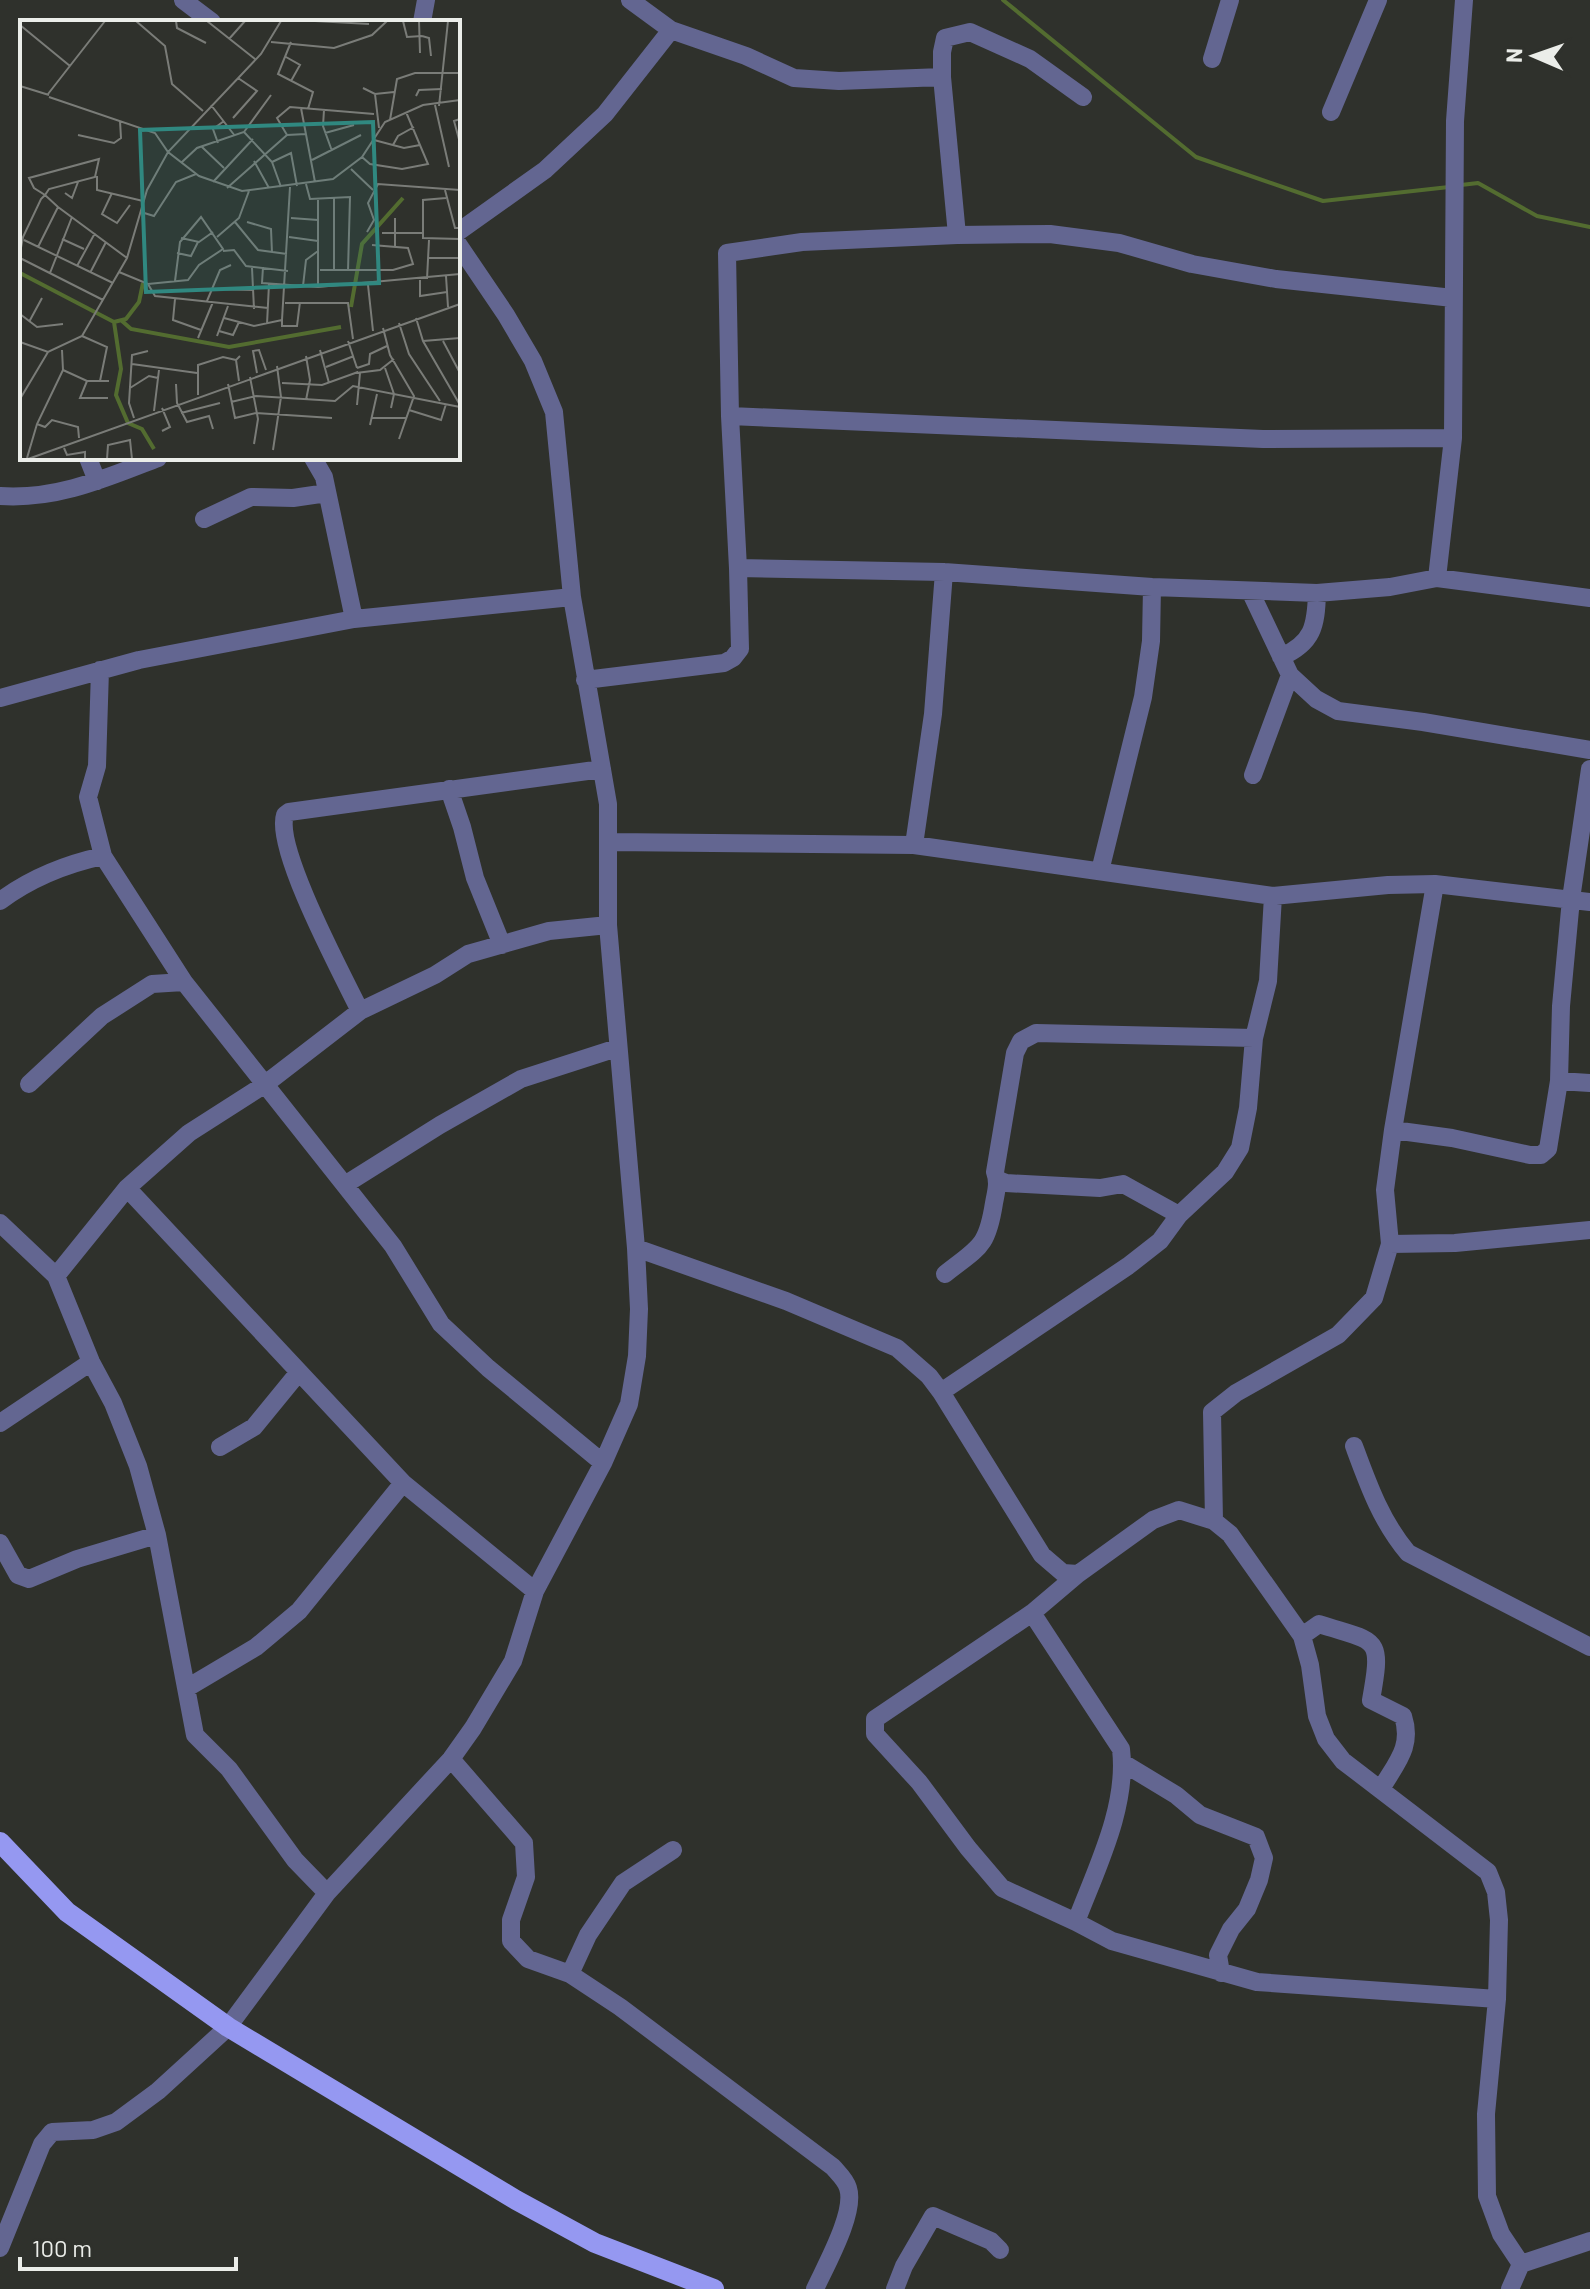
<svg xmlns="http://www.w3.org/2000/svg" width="1590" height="2289" viewBox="0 0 1590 2289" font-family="Barlow,sans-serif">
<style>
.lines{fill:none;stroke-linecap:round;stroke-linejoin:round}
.stream{stroke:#536c30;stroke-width:4}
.minor{stroke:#636691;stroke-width:18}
.major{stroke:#9598f1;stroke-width:20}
.inset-river{fill:none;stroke:#536c30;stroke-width:4}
.inset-road{fill:none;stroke:#7a7c78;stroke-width:2}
.view{fill:#308880;fill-opacity:0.15;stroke:#308880;stroke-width:4}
.inset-edge{fill:none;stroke:#ebede9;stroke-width:4}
</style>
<rect width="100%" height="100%" fill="#2f312c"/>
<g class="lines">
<!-- stream -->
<path class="stream" d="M 1003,0 L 1196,157 L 1323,201 L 1449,187
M 1461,185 L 1478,183 L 1537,216 L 1590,227"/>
<!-- minor -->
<path class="minor" d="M 183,0 L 212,22
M 630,0 L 671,30 L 746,56 L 794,78 L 839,81 L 942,77
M 422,22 L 426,0
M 1212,59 L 1230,0
M 1331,112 L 1378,0
M 458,232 L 545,170 L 605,114 L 671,30
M 957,235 L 942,77 L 942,52 L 945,38 L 970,32 L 1030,59 L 1083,97
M 730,416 L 1263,439 L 1453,438
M 88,458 L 97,481
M 313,458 L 324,477 L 354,619
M 0,496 C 57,500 106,478 158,458
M 204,519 L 251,497 L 293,498 L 327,493
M 738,568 L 944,572 L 1152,587 L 1317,593 L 1390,587 L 1437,578 L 1590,598
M 1437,578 L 1453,438 L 1455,121 L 1464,0
M 1250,591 L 1290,675 L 1316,699 L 1338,711 L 1423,722 L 1590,750
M 1281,657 C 1313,643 1316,626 1317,593
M 100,670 L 97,766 L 88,797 L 103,856 L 184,982 L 393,1246 L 441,1324 L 488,1368 L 603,1463
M 585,680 L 724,663 L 733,658 L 740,649 L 738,568 L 730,416 L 727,253 L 802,242 L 957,235 L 1050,234 L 1119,243 L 1192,264 L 1276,279 L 1453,298
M 0,698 L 139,660 L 354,619 L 572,597
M 1253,775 L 1290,675
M 449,789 L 462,827 L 475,878 L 502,945
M 610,842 L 914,845 L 1273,896 L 1388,885 L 1435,884 L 1590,902
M 914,845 L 933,714 L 944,572
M 1100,871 L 1143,697 L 1151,641 L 1152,587
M 0,901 C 31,878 66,864 103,856
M 360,1011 C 343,976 274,848 285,815 L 289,812 L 602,769
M 1559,1081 L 1590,1083
M 29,1084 L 102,1016 L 152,984 L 184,982
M 1393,1130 L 1452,1138 L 1530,1155 L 1541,1155 L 1548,1149 L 1559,1081 L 1561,1006 L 1571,899 L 1590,769
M 998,1180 L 1006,1183 L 1100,1188 L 1123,1184 L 1179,1215
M 346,1184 L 440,1125 L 521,1079 L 617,1048
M 127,1188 L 403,1483 L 535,1591
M 0,1223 L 56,1276 L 91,1362 L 113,1403 L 138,1466 L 157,1535 L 195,1735 L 229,1769 L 295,1860 L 327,1893
M 1390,1244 L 1455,1243 L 1590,1230
M 636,1248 L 786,1301 L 897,1348 L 929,1376 L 941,1392 L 1042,1555 L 1063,1573 L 1078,1574
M 945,1274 C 979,1247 987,1248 994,1203 C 996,1192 999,1183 995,1172 L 1015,1053 L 1021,1041 L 1036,1033 L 1254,1038
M 56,1276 L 127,1188 L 189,1133 L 264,1085 L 360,1011 L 435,975 L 468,954 L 549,931 L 608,925
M 941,1392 L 1128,1266 L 1160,1241 L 1179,1215 L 1225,1172 L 1240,1148 L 1248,1108 L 1254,1038 L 1268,981 L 1273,896
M 0,1423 L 91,1362
M 1354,1446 C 1368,1484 1381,1521 1408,1553 L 1590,1647
M 220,1447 L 254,1427 L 299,1372
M 1214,1521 L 1212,1412 L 1236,1393 L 1338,1335 L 1374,1298 L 1390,1244 L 1385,1190 L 1393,1130 L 1435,884
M 0,1543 L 18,1575 L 29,1579 L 77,1559 L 157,1535
M 1032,1613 L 1121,1749 C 1128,1807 1096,1869 1076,1922
M 1302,1636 L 1319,1624 C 1377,1643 1383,1634 1371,1700 L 1403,1716 C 1413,1747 1396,1763 1381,1789
M 187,1688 L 256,1647 L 299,1611 L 403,1483
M 451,1759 L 524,1843 L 526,1877 L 511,1920 L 511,1941 L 528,1959 L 570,1974 L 620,2007 L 833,2167 C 838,2173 846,2180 848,2188 C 856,2212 826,2265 815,2289
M 1123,1763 L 1176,1795 L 1200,1815 L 1256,1837 L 1264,1858 L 1259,1880 L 1247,1909 L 1231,1929 L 1218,1955 L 1221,1973
M 570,1974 L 588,1935 L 623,1883 L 673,1850
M 1497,1999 L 1257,1982 L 1112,1941 L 1076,1922 L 1002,1888 L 968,1848 L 919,1782 L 875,1734 L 875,1719 L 1032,1613 L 1078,1574 L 1153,1520 L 1179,1510 L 1214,1521 L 1230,1534 L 1302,1636 L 1310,1665 L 1317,1716 L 1326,1739 L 1343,1761 L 1488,1872 L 1496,1892 L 1499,1920 L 1497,1999 L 1486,2114 L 1487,2196 L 1501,2234 L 1521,2264
M 0,2248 L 42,2144 L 52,2132 L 93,2130 L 116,2122 L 158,2091 L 228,2027 L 327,1893 L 451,1759 L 473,1728 L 513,1661 L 535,1591 L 603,1463 L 629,1404 L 637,1356 L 639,1309 L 636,1248 L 608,925 L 608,804 L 572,597 L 554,412 L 533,361 L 506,315 L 458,244
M 895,2289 L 904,2266 L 933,2216 L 991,2241 L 1000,2250
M 1510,2289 L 1521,2264 L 1590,2241"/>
<!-- major -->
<path class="major" d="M 0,1842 L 67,1912 L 228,2027 L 516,2200 L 595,2243 L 714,2289"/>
</g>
<!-- overview -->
<g transform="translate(20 20)">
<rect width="440" height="440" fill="#2f312c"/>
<path class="inset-river" d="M 0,253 L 94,302 L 101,349 L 96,375 L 108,403 L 122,409 L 134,429M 331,287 L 342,224 L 383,178M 102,301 L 111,309 L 209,327 L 321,307M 94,302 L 106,299 L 119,282 L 123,263"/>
<path class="inset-road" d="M 116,1 L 145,26 L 152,64 L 183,91M 156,1 L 157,8 L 186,23M 187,1 L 235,39M 295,1 L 349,4M 383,1 L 387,17 L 402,16M 399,1 L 400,33M 0,5 L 50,46M 402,16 L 409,18 L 411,36M 209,19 L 225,1M 251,22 L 314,28 L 352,15 L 367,1M 271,22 L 258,54 L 293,72 L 288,89M 266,37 L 280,45 L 271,61M 0,66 L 29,75M 343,68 L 355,74 L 374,72M 28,74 L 85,1M 355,74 L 359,108M 396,76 L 399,70 L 422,69M 29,77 L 135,113 L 148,132 L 179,156 L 222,171 L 313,159 L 342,137 L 365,102 L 403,85 L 440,80M 191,85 L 215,116M 415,85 L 429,147M 419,86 L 428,1M 281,88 L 295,162M 304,90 L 303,106 L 312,131M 213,98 L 237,71 L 218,58M 440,99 L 434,101 L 440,123M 370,100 L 377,59 L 395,53 L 440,53M 224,112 L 252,142 L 261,167M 305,113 L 334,105M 58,115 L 94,123 L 101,118 L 100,101M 267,115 L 257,98 L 270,87 L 354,94M 354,120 L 384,128 L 400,125M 198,123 L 193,109 L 204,101M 373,125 L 378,116 L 394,107M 182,127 L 204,148M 342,137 L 350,144 L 382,149 L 408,144 L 386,92M 292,140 L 341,115M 234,141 L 249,168M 162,142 L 177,128 L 224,112 L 251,75M 252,142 L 271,133 L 277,166M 331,149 L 353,170M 77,156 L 77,170 L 123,181M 193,162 L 233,119M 286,164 L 290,179 L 330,177 L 328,251M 207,168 L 267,115 L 286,114M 425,170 L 435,208 L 440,208M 45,173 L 52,178 L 58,162M 92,173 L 82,194 L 97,203 L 110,185M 314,177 L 314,251M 426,178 L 403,180 L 403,218 L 440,219M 121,192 L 134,196 L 156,162 L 176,154M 271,198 L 298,200M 375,198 L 375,228M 215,202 L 238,230 L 267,234M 227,202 L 251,209 L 252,233M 347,212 L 354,200 L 348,183 L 358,164 L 440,170M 362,213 L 403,213M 197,217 L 219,198 L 229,171M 269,217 L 298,221M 161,218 L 179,222 L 193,212M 42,219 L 64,229M 4,220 L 93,263M 18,227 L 38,187M 203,231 L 214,230 L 226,246 L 268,251M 0,233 L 3,217 L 21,179 L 25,175 L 29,169 L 75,157 L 79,139 L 9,158 L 14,168 L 25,175 L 38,187 L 107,238M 157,233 L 171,236 L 178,222M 0,238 L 83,280M 408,238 L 440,238M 57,246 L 75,213M 243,247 L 242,263 L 298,267 L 440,254M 232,248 L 234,289M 300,250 L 373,250 L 393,244 L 388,228 L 352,225M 99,252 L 128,264 L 168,260 L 179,245 L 203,229 L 181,197 L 160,222 L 155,261M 30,253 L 52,197M 70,253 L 86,222M 426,256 L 428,287M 407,259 L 409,220M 400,260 L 400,276 L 427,272M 128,264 L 135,276 L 248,288M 348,265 L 353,311M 283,266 L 286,240 L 298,231M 298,267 L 298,179M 191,269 L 234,270M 155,279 L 153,300 L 181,310M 187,281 L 200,250 L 211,245M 265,283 L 328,283 L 333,319M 0,294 L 17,307 L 43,304M 204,298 L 234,306 L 262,300M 396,298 L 403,321 L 440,385M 262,300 L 270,167M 262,300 L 262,306 L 277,306 L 280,282M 9,302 L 22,278M 379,303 L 389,334 L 420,381M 247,304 L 249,264M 363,308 L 370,335 L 394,376 L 379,419M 199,311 L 213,315 L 219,302M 62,316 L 87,327 L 80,361M 197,316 L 208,286M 178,318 L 193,282M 328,321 L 337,348M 403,321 L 440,318M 423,321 L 440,353M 0,322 L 28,332 L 62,316 L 107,238 L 127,170 L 148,132 L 241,34 L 261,1M 300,330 L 309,363M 112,344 L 177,353M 306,347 L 334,336M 337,348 L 349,344 L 350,334 L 367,326M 365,348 L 374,374 L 371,388M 43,350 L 67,361 L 89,361M 237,353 L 233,331 L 239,330 L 246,350M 336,353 L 360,350 L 374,339M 230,357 L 238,399 L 234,424M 67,361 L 60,378 L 88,378M 219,361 L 216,340 L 220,336M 262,363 L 302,365 L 338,352M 156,364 L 157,383 L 167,402 L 189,396 L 193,409M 208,364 L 215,398 L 236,393 L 312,398M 110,368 L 129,356 L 138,358M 178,375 L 178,345 L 203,337 L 216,340M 0,379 L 28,332M 286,380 L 290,360 L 286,336M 211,382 L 236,376 L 315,381 L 333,366 L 440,387M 337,385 L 340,353M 389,390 L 421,400 L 426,384M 134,391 L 139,350M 161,393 L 200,383M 114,398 L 109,383 L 112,335 L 128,331M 352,398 L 386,398M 17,404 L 25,407 L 32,400 L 58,407 L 59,418M 350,405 L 357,374M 142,411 L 150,407 L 142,388M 44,428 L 47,435 L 65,432 L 65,439M 253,430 L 261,377 L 257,346M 7,438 L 17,404 L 43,350 L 42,330M 8,439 L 440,284M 87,439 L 88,425 L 110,420 L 112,439"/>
<path class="view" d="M 353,102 L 359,263 L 126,272 L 120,110 Z"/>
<rect width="440" height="440" class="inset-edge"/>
</g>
<!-- north arrow -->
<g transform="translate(1534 56) rotate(272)" stroke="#2f312c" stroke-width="6" paint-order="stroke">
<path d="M0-6L14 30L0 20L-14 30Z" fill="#ebede9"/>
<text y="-12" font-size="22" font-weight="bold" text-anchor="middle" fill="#ebede9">N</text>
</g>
<!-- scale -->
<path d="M20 2257v12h216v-12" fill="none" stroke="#ebede9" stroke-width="4"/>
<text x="32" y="2257" font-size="24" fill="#ebede9" stroke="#2f312c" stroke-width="6" paint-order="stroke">100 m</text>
</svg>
